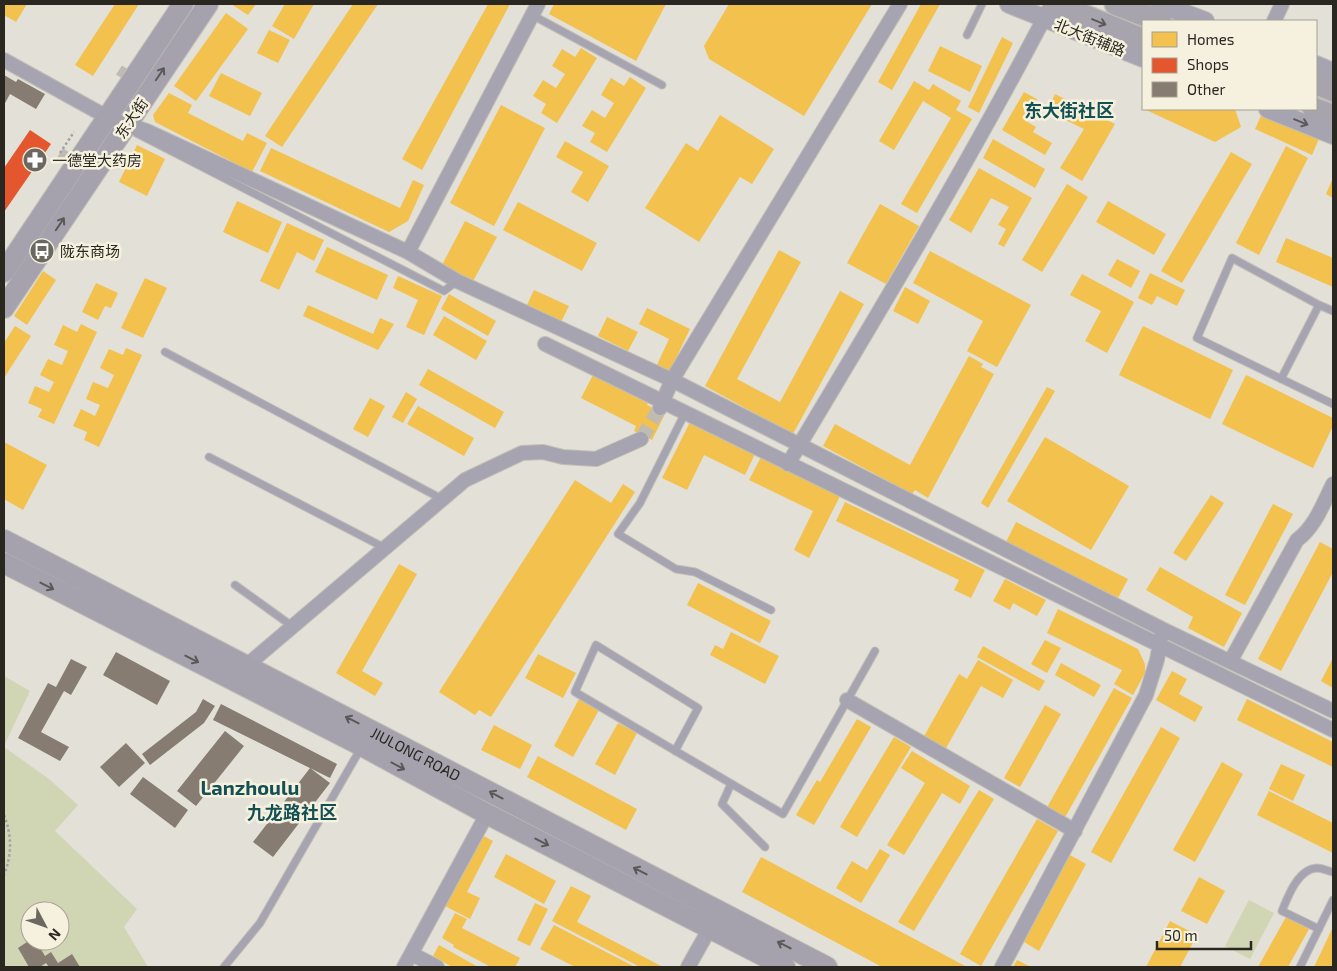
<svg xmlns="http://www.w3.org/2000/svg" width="1337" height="971" viewBox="0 0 1337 971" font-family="'Exo 2','Noto Sans SC',sans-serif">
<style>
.green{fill:#d0d5b4;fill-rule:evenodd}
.homes{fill:#f2c14e}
.shops{fill:#e4572e}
.building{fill:#867c71}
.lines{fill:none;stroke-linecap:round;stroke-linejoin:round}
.pedestrian-tunnel{stroke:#bebbb2;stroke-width:11;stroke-dasharray:11 5.5;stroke-linecap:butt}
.minor-tunnel{stroke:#bebbb2;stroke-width:14;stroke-dasharray:14 7;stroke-linecap:butt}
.service-casing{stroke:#c1beb7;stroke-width:9}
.minor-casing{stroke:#c1beb7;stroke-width:16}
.tertiary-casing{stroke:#c1beb7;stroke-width:20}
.secondary-casing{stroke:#c1beb7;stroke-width:22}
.primary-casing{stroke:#c1beb7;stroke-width:25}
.path{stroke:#a3a0a7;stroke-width:2.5;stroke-dasharray:2.5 2.5;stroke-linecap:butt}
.service{stroke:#a6a4b0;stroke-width:7}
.minor{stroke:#a6a4b0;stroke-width:14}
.tertiary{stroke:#a6a4b0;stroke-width:18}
.secondary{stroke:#a5a2ad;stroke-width:20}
.primary{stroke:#a8a4ae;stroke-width:22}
.oneway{stroke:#5c5959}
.oneway2{stroke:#5b5858}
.oneway3{stroke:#5b595a}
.labels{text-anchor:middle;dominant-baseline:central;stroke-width:5;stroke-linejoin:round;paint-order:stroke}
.street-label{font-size:15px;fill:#292720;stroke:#f6f1de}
.poi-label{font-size:15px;fill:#292720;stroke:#f6f1de;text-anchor:start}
.quarter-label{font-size:18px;font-weight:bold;fill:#135054;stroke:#f6f1de}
.district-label{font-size:20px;font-weight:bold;fill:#135054;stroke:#f6f1de}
</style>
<rect width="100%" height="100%" fill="#e3e0d7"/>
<!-- green -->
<path class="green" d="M 4,676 L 30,691 L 4,746 Z
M 4,747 L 49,779 L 78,805 L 55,831 L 137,909 L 124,927 L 148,967 L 4,967 ZM 30,911 L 60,911 L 60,941 L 30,941 Z
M 1249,900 L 1274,913 L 1250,959 L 1225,946 Z"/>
<!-- homes -->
<path class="homes" d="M 4,4 L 27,4 L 16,22 L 4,15 Z
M 115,4 L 139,4 L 93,76 L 75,65 Z
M 231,4 L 256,4 L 248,15 Z
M 285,4 L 314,4 L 294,39 L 272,26 Z
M 353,4 L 378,4 L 282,147 L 265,136 Z
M 488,4 L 510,4 L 422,170 L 402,159 Z
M 554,4 L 666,4 L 636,61 L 549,14 Z
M 729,4 L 872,4 L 804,116 L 709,59 L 704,46 Z
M 921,4 L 940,4 L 892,90 L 878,82 Z
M 226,13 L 248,29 L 196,101 L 174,86 Z
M 269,30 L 290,40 L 278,63 L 257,53 Z
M 1002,37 L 1013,43 L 979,113 L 968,107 Z
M 940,46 L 982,66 L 970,92 L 928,71 Z
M 581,48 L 597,58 L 557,123 L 541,113 L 546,104 L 533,96 L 543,80 L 556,88 L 565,74 L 552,66 L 562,49 L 575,57 Z
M 221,73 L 262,93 L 250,116 L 209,96 Z
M 630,77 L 646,88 L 607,152 L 590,142 L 595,133 L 582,126 L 592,110 L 605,118 L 614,103 L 601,95 L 611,78 L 624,86 Z
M 914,81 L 929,90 L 933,84 L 961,101 L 956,110 L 972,119 L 917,213 L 901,204 L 951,118 L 923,101 L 894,150 L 879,141 Z
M 1024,92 L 1037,99 L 1024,120 L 1036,127 L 1033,132 L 1052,143 L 1045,155 L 1002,130 Z
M 169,93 L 192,105 L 188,113 L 243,141 L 247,133 L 267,143 L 252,172 L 155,122 L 153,115 Z
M 1055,94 L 1115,124 L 1082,181 L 1060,168 L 1084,129 L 1047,111 Z
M 501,105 L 545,128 L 494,226 L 450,203 Z
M 1144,109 L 1235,109 L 1241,127 L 1215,142 Z
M 1264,109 L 1321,134 L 1312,155 L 1255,129 Z
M 720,115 L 774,149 L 752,184 L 740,177 L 699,242 L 645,208 L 686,143 L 698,151 Z
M 993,139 L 1045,169 L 1035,188 L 983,158 Z
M 565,141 L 609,166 L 588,202 L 571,192 L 583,172 L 556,157 Z
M 137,145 L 165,159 L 147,196 L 119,182 Z
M 1286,146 L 1308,158 L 1259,255 L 1236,243 Z
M 271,148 L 400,208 L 413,180 L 424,185 L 408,221 L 389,232 L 260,171 Z
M 1231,152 L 1252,164 L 1182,283 L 1161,271 Z
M 979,168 L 1032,198 L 1004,247 L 998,244 L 1006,229 L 998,225 L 1009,207 L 991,198 L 971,233 L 949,220 Z
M 1333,178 L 1333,198 L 1326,194 Z
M 1067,184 L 1088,197 L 1042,272 L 1022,260 Z
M 237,201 L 282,222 L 268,253 L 223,232 Z
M 1108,201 L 1166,234 L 1154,255 L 1096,222 Z
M 518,202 L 597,243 L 582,271 L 503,230 Z
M 880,204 L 919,226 L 886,284 L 847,263 Z
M 465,221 L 497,237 L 472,283 L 441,267 Z
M 287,223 L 324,240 L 314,261 L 297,252 L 279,290 L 260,281 Z
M 1286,238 L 1333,258 L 1333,287 L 1276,262 Z
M 327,247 L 388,275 L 377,300 L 315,272 Z
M 779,250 L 801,262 L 737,379 L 780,402 L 840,291 L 864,304 L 793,434 L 705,386 Z
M 930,251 L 1031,305 L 997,367 L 967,351 L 983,321 L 913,283 Z
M 1117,259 L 1140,271 L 1131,288 L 1108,275 Z
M 43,271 L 56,280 L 27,325 L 14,316 Z
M 1150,273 L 1185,290 L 1177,306 L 1157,296 L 1152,305 L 1138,298 Z
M 1082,274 L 1134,302 L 1107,353 L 1085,341 L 1101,311 L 1070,295 Z
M 398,276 L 442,296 L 424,335 L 406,327 L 418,300 L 393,288 Z
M 145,278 L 167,288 L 143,338 L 121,328 Z
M 96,283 L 118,293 L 111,308 L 105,306 L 98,320 L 82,312 Z
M 905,287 L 930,301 L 918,324 L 893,311 Z
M 534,290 L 569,306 L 560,324 L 526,307 Z
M 449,294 L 496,321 L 488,336 L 441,309 Z
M 308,305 L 373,334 L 380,318 L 394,324 L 378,350 L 303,316 Z
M 647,308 L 690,329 L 669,373 L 656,367 L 669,339 L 639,324 Z
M 444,316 L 487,341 L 476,360 L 433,335 Z
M 607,317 L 638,332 L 628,351 L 598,336 Z
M 81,324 L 97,332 L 54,424 L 38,417 L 42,409 L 28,403 L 35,386 L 49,392 L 54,382 L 40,375 L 48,359 L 62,365 L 68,351 L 54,345 L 63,325 L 77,332 Z
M 15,326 L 31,336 L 4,378 L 4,343 Z
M 1143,326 L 1233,370 L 1210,419 L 1119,375 Z
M 126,348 L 142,355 L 99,447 L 84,440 L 87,432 L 73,426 L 81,409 L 95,416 L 100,405 L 86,399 L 93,382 L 108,388 L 114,375 L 100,368 L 109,349 L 123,355 Z
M 969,356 L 983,364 L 981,367 L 994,374 L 928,498 L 915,490 L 912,494 L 823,446 L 835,424 L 910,465 Z
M 428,369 L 504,412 L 495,428 L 419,385 Z
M 593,375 L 648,403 L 647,405 L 665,414 L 652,440 L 634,431 L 636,426 L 581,398 Z
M 1246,375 L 1333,418 L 1333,426 L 1313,468 L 1222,424 Z
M 1047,387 L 1055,391 L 988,508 L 981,503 Z
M 406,392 L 417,399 L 403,423 L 392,417 Z
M 370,398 L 385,406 L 368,437 L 353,429 Z
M 418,406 L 474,438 L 464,456 L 407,424 Z
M 690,422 L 755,454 L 745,475 L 704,455 L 687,490 L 662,478 Z
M 1045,437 L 1129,486 L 1091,550 L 1007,501 Z
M 4,442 L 47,465 L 23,510 L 4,499 Z
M 761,457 L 840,496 L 809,558 L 794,550 L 813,511 L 749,480 Z
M 575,480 L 611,503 L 623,484 L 635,492 L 491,717 L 479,710 L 475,715 L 439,692 Z
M 1211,495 L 1224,503 L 1186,561 L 1173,553 Z
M 845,502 L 985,570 L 971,598 L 954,590 L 959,580 L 836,521 Z
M 1273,504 L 1293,514 L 1245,605 L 1225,595 Z
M 1016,522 L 1128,579 L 1118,598 L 1006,542 Z
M 1320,542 L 1333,549 L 1333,572 L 1281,671 L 1258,659 Z
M 399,564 L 417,574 L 362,671 L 383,683 L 375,696 L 336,673 Z
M 1160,567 L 1242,613 L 1224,647 L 1188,628 L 1193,617 L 1146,590 Z
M 1005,579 L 1046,600 L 1037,616 L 1013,603 L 1010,610 L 993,601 Z
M 698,583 L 771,621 L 760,643 L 687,605 Z
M 1058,609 L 1138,649 L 1145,664 L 1145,673 L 1133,695 L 1114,684 L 1122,670 L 1047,633 Z
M 731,632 L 779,656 L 765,684 L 710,655 L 715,645 L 723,649 Z
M 1045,640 L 1061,648 L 1047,673 L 1031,664 Z
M 983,646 L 1045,681 L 1039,691 L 977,657 Z
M 538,654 L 576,673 L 563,698 L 525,678 Z
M 1333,658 L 1333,688 L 1321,681 Z
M 978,660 L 1013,680 L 1003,698 L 981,686 L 945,750 L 923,738 L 959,674 L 967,679 Z
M 1061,663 L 1101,685 L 1094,697 L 1055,675 Z
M 1172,671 L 1187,679 L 1179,694 L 1203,707 L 1195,722 L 1156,700 Z
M 1114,688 L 1132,698 L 1063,821 L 1045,811 Z
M 579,699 L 599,710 L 573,757 L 554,746 Z
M 1247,699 L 1333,742 L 1333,767 L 1237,720 Z
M 1045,705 L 1061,714 L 1020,787 L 1004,778 Z
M 857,719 L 871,727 L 814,825 L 796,815 L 817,780 L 820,782 Z
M 618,723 L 637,733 L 615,775 L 595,764 Z
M 494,725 L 532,745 L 520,769 L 481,750 Z
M 1161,727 L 1180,738 L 1111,863 L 1091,852 Z
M 894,737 L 911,747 L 857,837 L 840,827 Z
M 912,751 L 970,786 L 960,804 L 942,793 L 904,855 L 887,845 L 925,783 L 901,768 Z
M 538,756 L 637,809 L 626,830 L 527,777 Z
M 1222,762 L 1243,774 L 1195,862 L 1173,850 Z
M 1281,764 L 1305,775 L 1293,801 L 1269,789 Z
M 979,790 L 994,799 L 914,931 L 898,922 Z
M 1269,791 L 1333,823 L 1333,853 L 1257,815 Z
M 1037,819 L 1058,831 L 981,966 L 960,954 Z
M 482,835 L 493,841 L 467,892 L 480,898 L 470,919 L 445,906 Z
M 880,849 L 890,855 L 861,903 L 836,888 L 852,861 L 867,870 Z
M 506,854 L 556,881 L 544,904 L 494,877 Z
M 1070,855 L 1086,864 L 1039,951 L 1024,942 Z
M 761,857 L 967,967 L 882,967 L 742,892 Z
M 1199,877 L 1225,891 L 1207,924 L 1181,911 Z
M 571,886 L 591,896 L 577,922 L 663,967 L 640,967 L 552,921 Z
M 535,903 L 548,909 L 530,946 L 517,940 Z
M 455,913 L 467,919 L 462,928 L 520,958 L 515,967 L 491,967 L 453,947 L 454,945 L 442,938 Z
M 1286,917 L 1309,929 L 1288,967 L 1258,967 Z
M 1170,921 L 1197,935 L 1180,967 L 1146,967 Z
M 554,925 L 635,967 L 575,967 L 540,949 Z
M 1333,927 L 1333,967 L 1314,967 Z
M 439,945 L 478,967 L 452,967 L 433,956 Z
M 1017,960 L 1031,967 L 1013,967 Z"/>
<!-- shops -->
<path class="shops" d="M 30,130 L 51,144 L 4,212 L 4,168 Z"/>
<!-- building -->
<path class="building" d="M 4,75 L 16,82 L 18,79 L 45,94 L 36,109 L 10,94 L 4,105 Z
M 116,652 L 170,681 L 157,705 L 103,675 Z
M 71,659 L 87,667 L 71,695 L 64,691 L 41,732 L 69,747 L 60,761 L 18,738 L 48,683 L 56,687 Z
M 203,699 L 215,706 L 204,723 L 150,765 L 142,754 L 196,712 Z
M 221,704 L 337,764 L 330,778 L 213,720 Z
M 225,731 L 244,746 L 196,806 L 177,791 Z
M 126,743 L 145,763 L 119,787 L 100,767 Z
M 310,768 L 330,783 L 273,857 L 253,842 Z
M 143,777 L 188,810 L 175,828 L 130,794 Z
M 30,940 L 36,941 L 45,956 L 51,952 L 58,963 L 72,954 L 80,967 L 49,967 L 46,963 L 40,967 L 29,967 L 18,948 Z"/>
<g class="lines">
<!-- pedestrian-tunnel -->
<path class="pedestrian-tunnel" d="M 184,19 L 195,4
M 119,70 L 136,81
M 60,153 L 79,165
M 35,244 L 62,203"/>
<!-- minor-tunnel -->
<path class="minor-tunnel" d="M 641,439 L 660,408"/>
<defs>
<path id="service" d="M 532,15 L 662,85
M 967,35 L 982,4
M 136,133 L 444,291 L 457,281
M 1319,305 L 1333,311
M 165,352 L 442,499
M 1281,379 L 1319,305 L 1232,258 L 1197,338 L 1333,404
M 685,413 L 640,503 L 618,534 L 676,569 L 695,572 L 771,610
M 209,457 L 385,548
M 235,585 L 292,626
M 675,751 L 698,708 L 596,645 L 575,692 C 645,733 714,774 783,814 L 875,651
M 731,784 L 722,804 L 765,847
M 1319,929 L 1282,911 C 1288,896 1298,869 1317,868 C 1322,868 1328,871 1333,872
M 224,967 L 260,923 L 361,748
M 1300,967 L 1333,900"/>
<path id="minor" d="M 1274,21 L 1282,4
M 4,60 L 107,117 L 147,131 L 408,252 L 457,281 L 672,380 L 1162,629 L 1333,711
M 408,252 L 538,4
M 545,344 L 1333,730
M 660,408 L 672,380 L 900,4
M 788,464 C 878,314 968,164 1049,9
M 1231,660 L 1297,540 C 1315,527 1323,504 1333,484
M 246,666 L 465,480 L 522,453 L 543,452 L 563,457 L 596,459 L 641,439
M 847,700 L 1075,831
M 412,954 L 437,967
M 404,967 L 487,814
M 688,967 L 710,928
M 1002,967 L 1146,695 L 1157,660 L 1161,637"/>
<path id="tertiary" d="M 1009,4 L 1143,58
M 1160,4 L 1205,21
M 1316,65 L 1333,72
M 1268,109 L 1333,135"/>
<g id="secondary">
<path d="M 4,272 L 183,4"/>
<path d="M 4,308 L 208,4"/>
<path id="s1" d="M 4,540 L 827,967"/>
<path d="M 4,563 L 362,746 L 487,814 L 785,967"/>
</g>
<path id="primary" d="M 1055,4 L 1143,40
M 1116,4 L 1160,21
M 1316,83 L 1333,90
M 1314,109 L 1333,116"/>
</defs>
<!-- service casing -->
<use href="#service" class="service-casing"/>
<!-- minor casing -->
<use href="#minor" class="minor-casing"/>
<!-- tertiary casing -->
<use href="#tertiary" class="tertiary-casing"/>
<!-- secondary casing -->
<use href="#secondary" class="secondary-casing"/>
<!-- primary casing -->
<use href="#primary" class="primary-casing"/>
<!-- path -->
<path class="path" d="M 60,153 L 74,132
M 4,815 C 12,835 12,855 4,875"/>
<!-- service -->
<use href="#service" class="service"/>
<!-- minor -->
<use href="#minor" class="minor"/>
<!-- tertiary -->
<use href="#tertiary" class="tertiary"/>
<!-- secondary -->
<use href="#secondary" class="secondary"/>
<!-- primary -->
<use href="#primary" class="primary"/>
</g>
<!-- one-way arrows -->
<defs><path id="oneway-shaft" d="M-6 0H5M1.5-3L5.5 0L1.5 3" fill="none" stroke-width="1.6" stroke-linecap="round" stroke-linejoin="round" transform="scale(1.25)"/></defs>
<use class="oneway" href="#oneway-shaft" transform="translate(1099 22) rotate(22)"/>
<g class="oneway2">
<use href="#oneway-shaft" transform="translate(160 74) rotate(-56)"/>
<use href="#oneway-shaft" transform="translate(60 224) rotate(-56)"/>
<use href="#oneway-shaft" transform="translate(47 586) rotate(27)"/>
<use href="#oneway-shaft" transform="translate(192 659) rotate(27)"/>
<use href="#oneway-shaft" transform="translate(352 720) rotate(-153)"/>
<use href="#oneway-shaft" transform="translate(398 766) rotate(28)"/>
<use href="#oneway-shaft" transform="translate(496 795) rotate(-152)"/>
<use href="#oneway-shaft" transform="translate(542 842) rotate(27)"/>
<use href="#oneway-shaft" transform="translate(640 871) rotate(-153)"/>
<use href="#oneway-shaft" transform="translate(784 945) rotate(-153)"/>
</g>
<use class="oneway3" href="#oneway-shaft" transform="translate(1301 122) rotate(22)"/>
<!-- icons -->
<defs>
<symbol id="pharmacy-disc" viewBox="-11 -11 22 22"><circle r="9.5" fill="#6a6860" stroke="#f6f1de"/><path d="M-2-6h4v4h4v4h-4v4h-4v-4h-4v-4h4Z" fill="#fff"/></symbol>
<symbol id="bus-disc" viewBox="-11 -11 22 22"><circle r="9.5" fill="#6a6860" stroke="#f6f1de"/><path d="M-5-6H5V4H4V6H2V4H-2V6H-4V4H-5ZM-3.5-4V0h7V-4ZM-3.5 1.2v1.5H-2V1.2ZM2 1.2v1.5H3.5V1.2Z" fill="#fff"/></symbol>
</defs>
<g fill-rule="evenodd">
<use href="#pharmacy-disc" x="21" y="146" width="28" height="28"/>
<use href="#bus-disc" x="28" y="237" width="28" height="28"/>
</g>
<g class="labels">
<!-- street labels -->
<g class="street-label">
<text transform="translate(1090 37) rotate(22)">北大街辅路</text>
<text transform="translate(131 118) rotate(-56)">东大街</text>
<text stroke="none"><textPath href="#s1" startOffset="464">JIULONG ROAD</textPath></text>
</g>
<!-- poi labels -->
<g class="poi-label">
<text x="52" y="160">一德堂大药房</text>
<text x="60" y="251">陇东商场</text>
</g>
<!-- quarter labels -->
<g class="quarter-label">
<text x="1069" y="110">东大街社区</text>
<text x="292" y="812">九龙路社区</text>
</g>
<!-- district labels -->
<g class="district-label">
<text x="250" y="787">Lanzhoulu</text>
</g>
</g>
<!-- border -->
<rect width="1337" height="971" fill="none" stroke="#292720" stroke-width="10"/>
<!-- legend -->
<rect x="1142" y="20" width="175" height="90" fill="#f6f1de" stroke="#a4a092"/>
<rect x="1152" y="32" width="25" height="15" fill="#f2c14e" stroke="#a4a092"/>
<text x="1187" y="45" font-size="15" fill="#292720">Homes</text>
<rect x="1152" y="58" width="25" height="15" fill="#e4572e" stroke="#a4a092"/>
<text x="1187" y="70" font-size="15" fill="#292720">Shops</text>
<rect x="1152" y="82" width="25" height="15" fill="#867c71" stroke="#a4a092"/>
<text x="1187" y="95" font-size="15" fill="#292720">Other</text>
<!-- north arrow -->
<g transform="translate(45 926) rotate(131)"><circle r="24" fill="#f6f1de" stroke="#a4a092"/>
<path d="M0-4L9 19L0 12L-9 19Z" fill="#6a6860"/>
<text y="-8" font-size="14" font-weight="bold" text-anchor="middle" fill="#292720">N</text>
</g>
<!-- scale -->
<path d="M1157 941v8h94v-8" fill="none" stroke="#292720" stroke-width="2.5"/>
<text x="1164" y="941" font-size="15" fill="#292720" stroke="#f6f1de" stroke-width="4" paint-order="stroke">50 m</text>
</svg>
